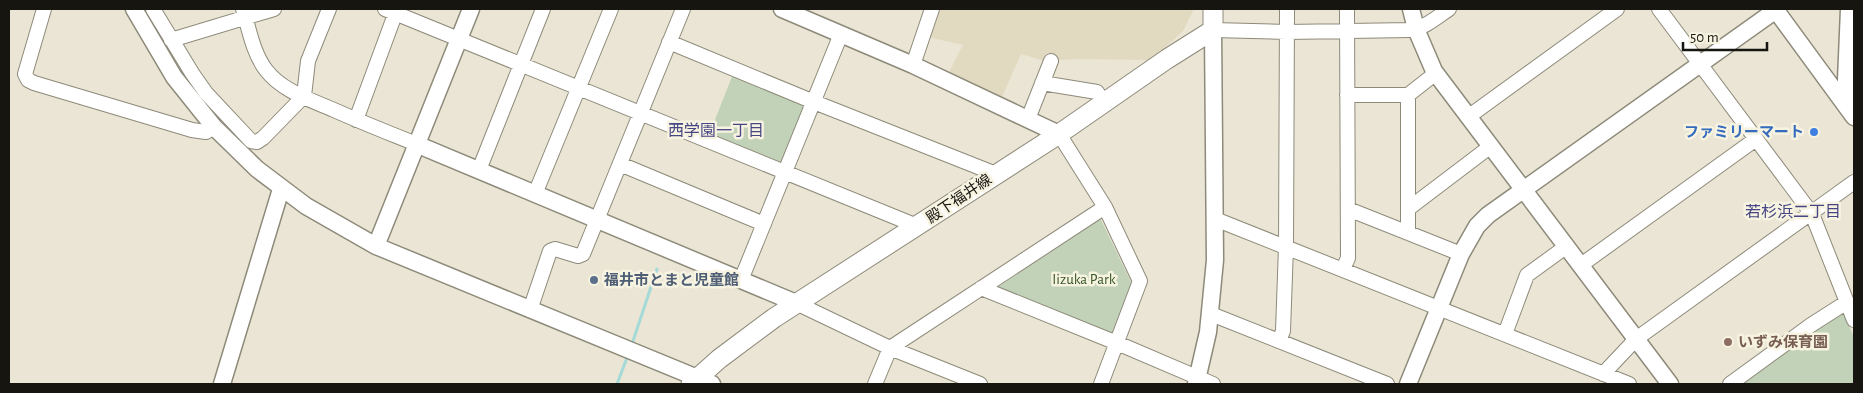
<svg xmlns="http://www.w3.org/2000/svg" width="1863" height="393" viewBox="0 0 1863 393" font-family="'Alegreya Sans','Noto Sans JP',sans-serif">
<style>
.built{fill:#e1dac1}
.green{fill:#c1d2b8}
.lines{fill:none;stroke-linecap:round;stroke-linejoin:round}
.stream{stroke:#a5dad9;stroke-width:3}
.minor-casing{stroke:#8e8a7a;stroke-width:16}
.tertiary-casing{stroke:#8e8a7a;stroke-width:19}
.secondary-casing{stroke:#8e8a7a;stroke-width:21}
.minor{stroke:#fff;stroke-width:14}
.tertiary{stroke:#fff;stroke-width:16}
.secondary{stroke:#fff;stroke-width:19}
.shop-dot{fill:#3f7fe0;stroke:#f7f3e1;stroke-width:2}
.service-dot{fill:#5c6f8a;stroke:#f7f3e1;stroke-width:2}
.education-dot{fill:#8d6e63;stroke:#f7f3e1;stroke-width:2}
.labels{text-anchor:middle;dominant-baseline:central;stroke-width:5;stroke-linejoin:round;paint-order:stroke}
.shop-label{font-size:15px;font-weight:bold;fill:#366cbe;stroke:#f7f3e1;text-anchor:end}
.street-label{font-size:15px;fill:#16150f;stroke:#f7f3e1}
.park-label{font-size:15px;fill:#385726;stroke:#f7f3e1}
.service-label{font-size:15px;font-weight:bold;fill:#4e5e75;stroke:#f7f3e1;text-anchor:start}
.education-label{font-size:15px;font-weight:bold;fill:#785e54;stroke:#f7f3e1;text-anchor:start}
.neighbourhood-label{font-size:16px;fill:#484785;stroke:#f7f3e1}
</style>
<rect width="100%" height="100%" fill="#eae5d4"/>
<!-- built -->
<path class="built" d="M 937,9 L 1194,9 L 1183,31 L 1151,60 L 1076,59 L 1045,61 L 1021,54 L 1001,99 L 947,76 L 963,45 L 928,37 Z"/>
<!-- green -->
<path class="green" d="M 733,74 L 806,106 L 782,165 L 709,135 Z
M 1100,218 L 1133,286 L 1114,335 L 996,288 Z
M 1842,311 L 1854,337 L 1854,384 L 1740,384 Z"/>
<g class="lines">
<!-- stream -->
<path class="stream" d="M 632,344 L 657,269
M 617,384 L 628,355"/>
<defs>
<path id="minor" d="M 44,9 L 25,74 L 28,80 L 34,83 L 192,130 L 206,132 L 214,127
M 153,9 L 192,73 L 206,93 L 251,141 L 257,142 L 263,138 L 304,96 L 308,61 L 329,9
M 243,9 C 249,29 253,53 266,70 C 282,91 311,100 334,110 C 361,122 389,133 416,144
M 385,9 L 917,226
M 1659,9 L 1812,214 L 1854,320
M 1213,30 L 1287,32 L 1410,30 C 1425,28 1437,17 1449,9
M 171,40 L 274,9
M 669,42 L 814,102 L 996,174
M 913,65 L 932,9
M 1042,83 L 1097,92 L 1104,103
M 1347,95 L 1408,95 L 1436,73
M 1408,95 L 1408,233
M 1468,117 L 1617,9
M 1028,119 L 1051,61
M 356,120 L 397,9
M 1059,134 L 1105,207 L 1140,281 L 1101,384
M 620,164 L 764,224
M 479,170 L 543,9
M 535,194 L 611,9
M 1348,209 L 1461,254
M 1408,209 L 1491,146
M 1215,219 L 1629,384
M 1581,265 L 1756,139
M 1343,269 L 1348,258 L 1347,9
M 741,280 L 841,34
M 981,288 L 1117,343 L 1213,384
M 796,303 L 890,348 L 980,384
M 530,310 L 550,251 L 555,249 L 578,256 L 583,254 L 683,9
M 1211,314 L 1387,384
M 1505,334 L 1527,275 L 1567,246
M 1279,341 L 1283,331 L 1286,247 L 1287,9
M 1603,374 L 1636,339 L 1854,182
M 875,384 L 890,348 L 1105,207
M 1730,384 L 1811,325 L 1847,302"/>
<path id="tertiary" d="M 134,9 L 174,77 L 214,127 L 257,169 L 306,206 L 376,246 L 712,384
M 782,9 L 913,65 L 1059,134
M 1411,9 L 1416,29 L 1434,71 L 1670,384
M 1775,9 L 1854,117
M 1845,104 L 1849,9
M 416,144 L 796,303
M 376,246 L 471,9
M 222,384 L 281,189
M 1196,384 L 1208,332 L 1215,260 L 1213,30
M 1408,384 L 1461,254 L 1477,226 L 1488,215 L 1776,10"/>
<path id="secondary" d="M 691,384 L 719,359 L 774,318 L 1059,134 L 1167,59 L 1213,30 L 1213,9"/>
</defs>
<!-- minor casing -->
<use href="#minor" class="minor-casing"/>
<!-- tertiary casing -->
<use href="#tertiary" class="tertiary-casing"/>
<!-- secondary casing -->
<use href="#secondary" class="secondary-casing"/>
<!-- minor -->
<use href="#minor" class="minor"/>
<!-- tertiary -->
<use href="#tertiary" class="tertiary"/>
<!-- secondary -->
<use href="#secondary" class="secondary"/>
</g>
<!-- markers -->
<circle class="shop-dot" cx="1814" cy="132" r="5"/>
<circle class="service-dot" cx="594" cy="280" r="5"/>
<circle class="education-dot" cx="1728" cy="342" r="5"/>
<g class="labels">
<!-- shop labels -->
<g class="shop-label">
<text x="1804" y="132">ファミリーマート</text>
</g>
<!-- street labels -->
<g class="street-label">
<text transform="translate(959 199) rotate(-34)">殿下福井線</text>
</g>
<!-- park labels -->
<g class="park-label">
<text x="1084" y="279">Iizuka Park</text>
</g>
<!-- service labels -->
<g class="service-label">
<text x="604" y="280">福井市とまと児童館</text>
</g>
<!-- education labels -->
<g class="education-label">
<text x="1738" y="342">いずみ保育園</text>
</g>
<!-- neighbourhood labels -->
<g class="neighbourhood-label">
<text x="716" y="131">西学園一丁目</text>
<text x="1793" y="212">若杉浜二丁目</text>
</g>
</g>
<!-- border -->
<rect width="1863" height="393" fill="none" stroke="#16150f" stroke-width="20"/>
<!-- scale -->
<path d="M1683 42v8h84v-8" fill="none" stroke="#16150f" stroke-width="2.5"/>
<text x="1690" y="42" font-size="15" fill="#16150f" stroke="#f7f3e1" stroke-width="4" paint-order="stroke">50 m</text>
</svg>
